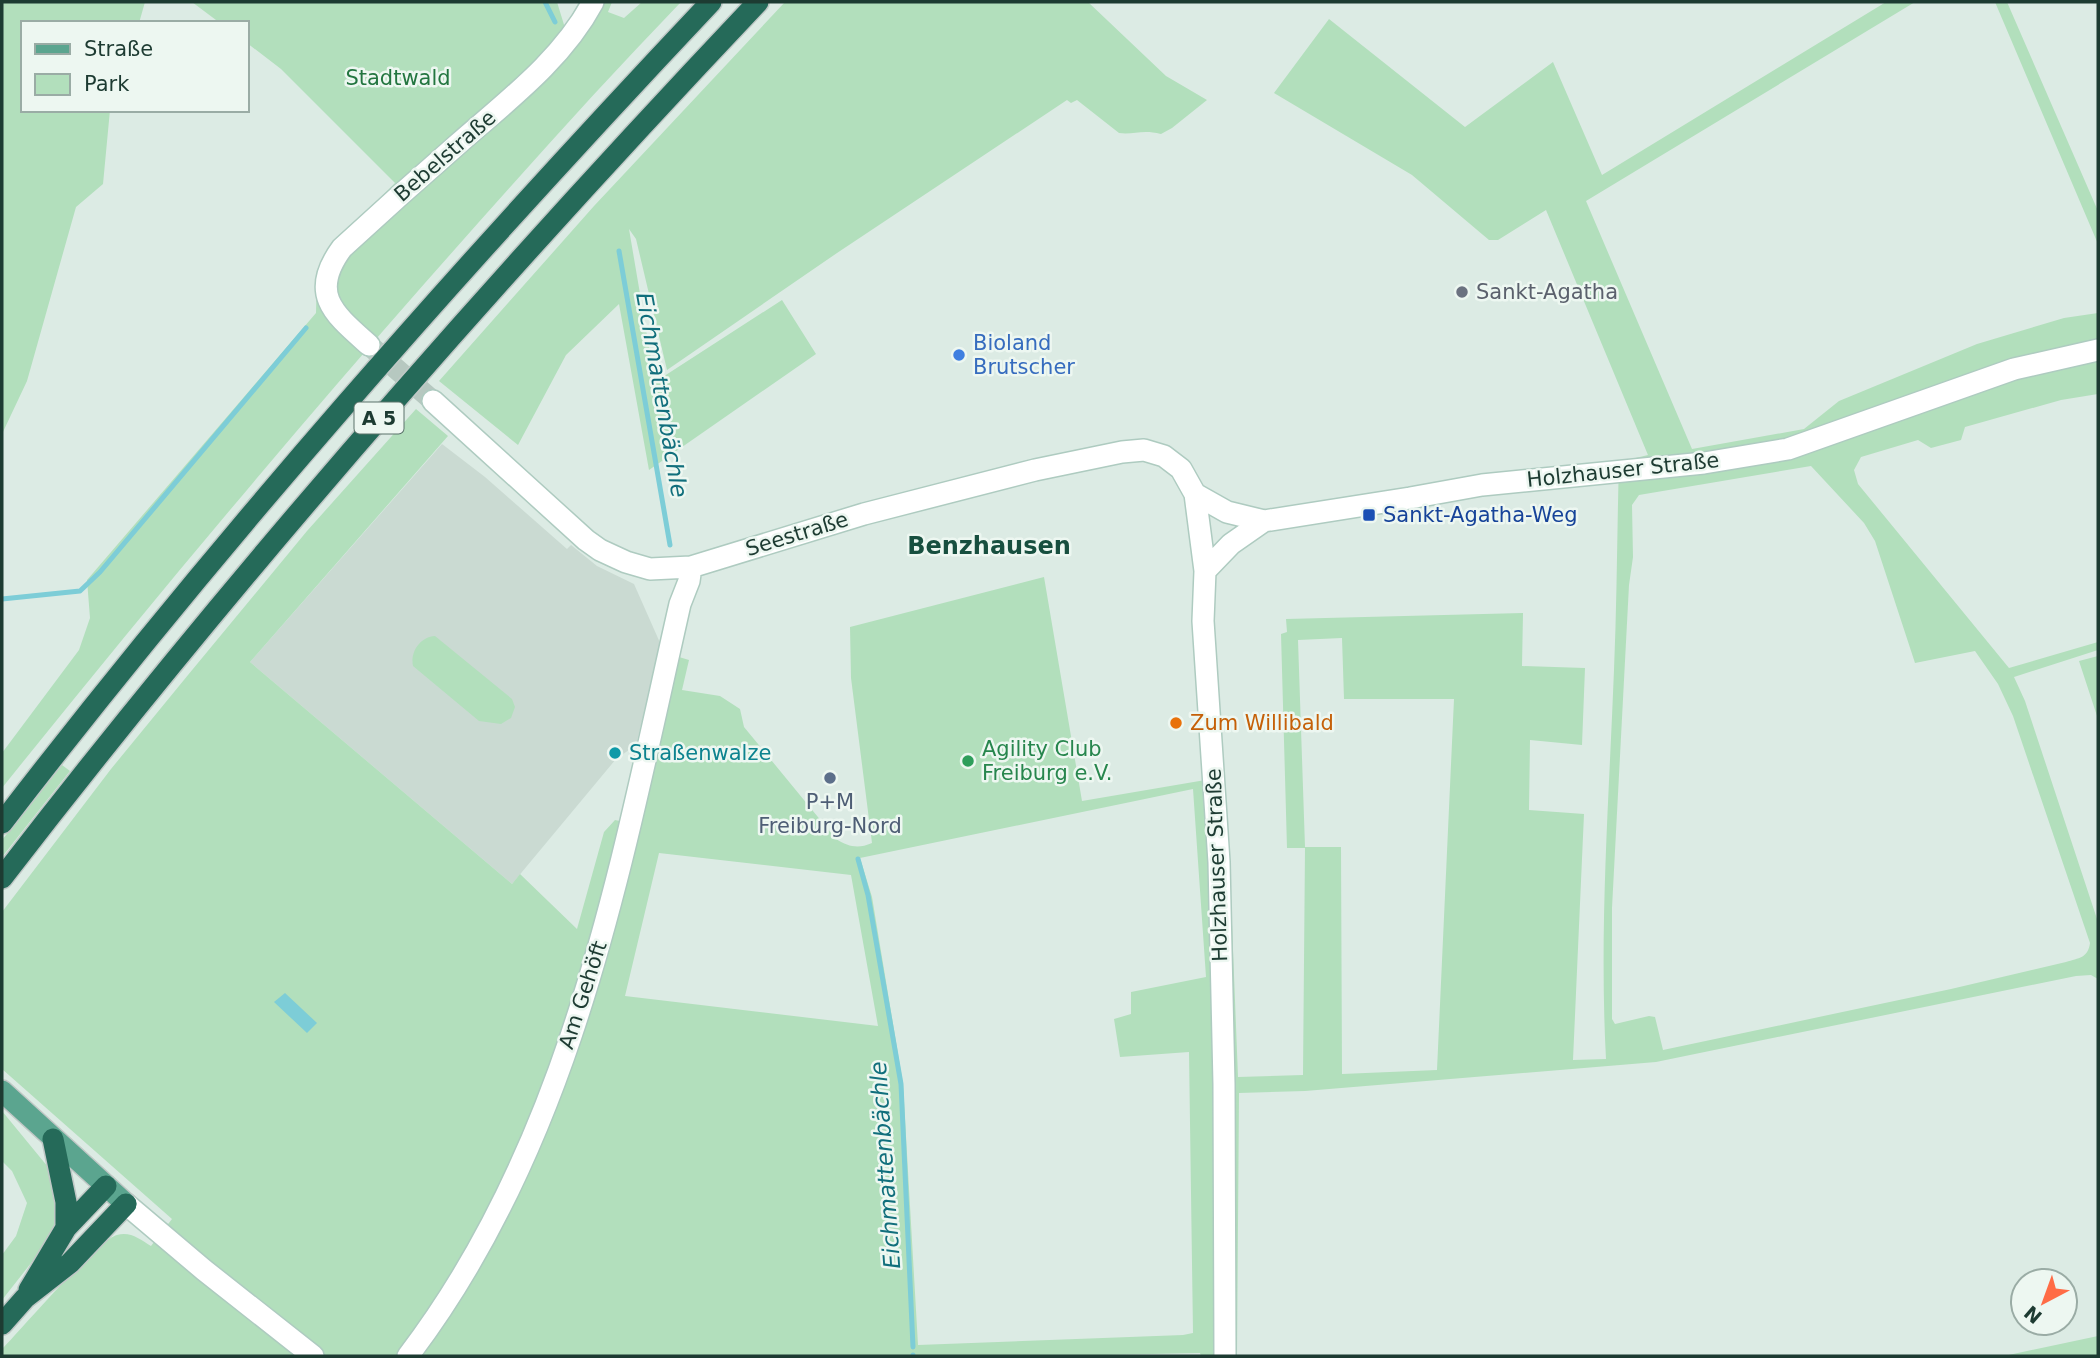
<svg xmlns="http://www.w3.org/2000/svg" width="2100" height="1358" viewBox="0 0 2100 1358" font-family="'DejaVu Sans',sans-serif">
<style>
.built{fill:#cadad2}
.green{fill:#b2dfbc;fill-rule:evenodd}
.water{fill:#7dcdd7}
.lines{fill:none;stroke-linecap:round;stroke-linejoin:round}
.stream{stroke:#7dcdd7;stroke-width:5}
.secondary-tunnel{stroke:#b6c8c0;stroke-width:21;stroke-dasharray:21 10;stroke-linecap:butt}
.secondary-casing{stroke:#aecbc0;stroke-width:24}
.primary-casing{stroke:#c0c8c6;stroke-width:24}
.highway-casing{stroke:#c0c8c6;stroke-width:24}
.secondary{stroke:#fff;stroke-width:21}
.primary{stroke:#5ba58f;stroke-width:21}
.highway{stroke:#256a59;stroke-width:21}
.worship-dot{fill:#6b7280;stroke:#edf7f1;stroke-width:2.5}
.shop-dot{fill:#3f7fe0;stroke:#edf7f1;stroke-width:2.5}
.transit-dot{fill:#1a4fb4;stroke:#edf7f1;stroke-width:2.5}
.food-dot{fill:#e8710a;stroke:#edf7f1;stroke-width:2.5}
.culture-dot{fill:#0f9aa8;stroke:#edf7f1;stroke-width:2.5}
.leisure-dot{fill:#2e9e5b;stroke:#edf7f1;stroke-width:2.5}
.service-dot{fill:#5c6f8a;stroke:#edf7f1;stroke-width:2.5}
.labels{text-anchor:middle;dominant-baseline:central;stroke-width:5;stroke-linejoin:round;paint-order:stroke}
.shield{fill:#edf7f1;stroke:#5b736b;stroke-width:2}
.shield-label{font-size:19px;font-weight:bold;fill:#1d3b32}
.park-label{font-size:21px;fill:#237640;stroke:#edf7f1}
.street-label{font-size:21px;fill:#1d3b32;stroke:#edf7f1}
.worship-label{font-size:21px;fill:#5b616d;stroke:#edf7f1;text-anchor:start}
.shop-label{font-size:21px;fill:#366cbe;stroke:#edf7f1;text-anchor:start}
.transit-label{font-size:21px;fill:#164399;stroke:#edf7f1;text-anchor:start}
.food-label{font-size:21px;fill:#c56008;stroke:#edf7f1;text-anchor:start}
.leisure-label{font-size:21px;fill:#27864d;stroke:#edf7f1;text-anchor:start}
.culture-label{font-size:21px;fill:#0d838f;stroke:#edf7f1;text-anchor:start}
.service-label{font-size:21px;fill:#4e5e75;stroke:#edf7f1}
.water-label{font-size:23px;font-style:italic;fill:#116f7c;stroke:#edf7f1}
.quarter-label{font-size:24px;font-weight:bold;fill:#174f3f;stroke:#edf7f1}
</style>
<rect width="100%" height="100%" fill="#dcebe4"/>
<!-- built -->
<path class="built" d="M 442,444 L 485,477 L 567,549 L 571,545 L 597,566 L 634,584 L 661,645 L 636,745 L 616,759 L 512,884 L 250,662 Z"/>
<!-- green -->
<path class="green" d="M 2,2 L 145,2 L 139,23 L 23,23 L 23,110 L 110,110 L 103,184 L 76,207 L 27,381 L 2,434 Z
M 192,2 L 557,2 L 565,28 L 579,2 L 612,2 L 608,12 L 624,18 L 642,2 L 681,2 C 593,93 509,188 425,283 C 280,448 139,617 2,788 L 2,753 L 79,650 L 90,618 L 87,580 L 316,313 L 317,274 L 325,254 L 395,183 L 281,69 L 247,43 L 247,23 L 220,23 Z
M 785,2 L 1088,2 L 1166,76 L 1207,100 L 1172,128 L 1161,134 C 1142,129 1134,135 1119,133 L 1077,100 L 1071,103 L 1067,100 L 837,253 L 667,370 L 636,239 L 629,229 L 655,382 L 782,300 L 816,354 L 649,470 L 619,304 L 566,355 L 518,445 L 439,381 L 594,206 Z
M 1886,2 L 1915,2 L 1586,201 L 1692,449 L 1804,429 L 1839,401 L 1977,344 L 2064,318 L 2098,313 L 2098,394 L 2061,400 L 1965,427 L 1961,440 L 1931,448 L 1918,440 L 1861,457 L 1854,470 L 1858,484 L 2009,668 L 2098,642 L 2098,650 L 2014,677 L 2025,701 L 2098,922 L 2098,979 L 2091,975 L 2076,976 L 1656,1062 L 1305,1091 L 1239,1093 L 1237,1356 L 1201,1356 L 1200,1353 L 1057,1356 L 2,1356 L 2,1349 C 22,1329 97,1240 117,1235 C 130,1231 140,1239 151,1246 L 172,1219 L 2,1069 L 2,912 L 111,769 L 188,675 L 307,531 L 416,409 L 448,436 L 250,662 L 512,884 L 520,874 L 577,929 L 604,832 L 615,820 L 629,823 L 660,731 L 679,657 L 689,660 L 682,690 L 720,696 L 740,709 L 744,727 L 836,839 C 849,847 858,849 872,843 L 851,678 L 850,627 L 1044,577 L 1082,801 L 1223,777 L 1224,814 L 1229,848 L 1238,1077 L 1303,1075 L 1305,848 L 1287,848 L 1281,634 L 1287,632 L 1286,619 L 1523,613 L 1522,666 L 1585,668 L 1582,745 L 1530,740 L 1529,810 L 1584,814 L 1573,1060 L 1606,1059 C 1599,929 1609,799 1614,670 C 1617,600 1617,531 1619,462 L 1648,455 L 1546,210 L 1498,240 L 1489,240 L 1412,175 L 1274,93 L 1329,19 L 1465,127 L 1553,62 L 1602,175 ZM 1811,466 L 1864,523 L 1875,541 L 1915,663 L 1975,651 L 1998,684 L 2013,716 L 2090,943 C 2088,958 2079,958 2066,962 L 1951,989 L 1663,1050 L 1655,1017 L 1649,1016 L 1615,1024 L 1612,1019 L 1612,908 L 1629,585 L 1633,557 L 1632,505 L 1639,495 ZM 1342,638 L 1344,699 L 1454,699 L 1437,1070 L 1342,1074 L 1341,847 L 1305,847 L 1298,640 ZM 1193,789 L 1206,977 L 1131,992 L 1131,1014 L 1114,1019 L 1120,1057 L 1189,1052 L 1193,1333 L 1183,1335 L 918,1345 L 903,1084 L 872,897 L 860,858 ZM 659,853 L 851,875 L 878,1026 L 625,996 Z
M 1995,2 L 2007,2 L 2098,211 L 2098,244 Z
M 435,636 L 512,699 L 515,707 L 511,718 L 501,724 L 479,721 L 413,666 C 410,652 420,637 435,636 Z
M 2098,656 L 2098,719 L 2079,661 Z
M 62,765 L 70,771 L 2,857 L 2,840 Z
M 2,1111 L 48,1167 L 55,1181 L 56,1224 L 46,1244 L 2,1300 L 2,1255 L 16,1236 L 27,1203 L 12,1171 L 2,1161 Z
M 2098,1336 L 2098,1355 L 2004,1356 Z"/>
<!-- water -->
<path class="water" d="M 285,993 L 317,1023 L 307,1033 L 274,1002 Z"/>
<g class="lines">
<!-- stream -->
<path class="stream" d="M 545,2 L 555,22
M 619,251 L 670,545
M 2,599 L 80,591 L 100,572 L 306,328
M 858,859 L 868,895 L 901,1084 L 913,1347
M 913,1356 L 913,1355"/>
<!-- secondary-tunnel -->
<path class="secondary-tunnel" d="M 369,345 L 433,401"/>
<defs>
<path id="secondary" d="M 369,345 C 334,314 308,294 342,248 C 380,213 419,178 458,144 C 507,101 562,60 593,2
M 433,401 L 586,540 L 600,550 L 626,562 L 650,569 L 691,567 L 864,514 L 1035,470 L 1122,452 L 1144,450 L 1164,456 L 1181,469 L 1195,494 L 1205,571 L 1203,621 L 1219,862 L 1224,1084 L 1225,1356
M 1195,494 L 1227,512 L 1264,521
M 1205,571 L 1231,544 L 1264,521 L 1410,498 L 1482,485 L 1704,463 L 1788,449 L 2014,369 L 2098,350
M 126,1204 L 204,1270 L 313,1356
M 408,1356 C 573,1140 621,864 680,604 L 689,581 L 691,567"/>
<path id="primary" d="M 2,1091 L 126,1204"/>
<path id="highway" d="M 2,823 C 223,536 463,265 711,2
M 2,878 C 238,572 493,282 758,2
M 53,1139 L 66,1202 L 66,1228
M 29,1290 L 66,1228 L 106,1186
M 2,1324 L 25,1298 L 70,1263 L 126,1204"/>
</defs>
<!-- secondary casing -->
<use href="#secondary" class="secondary-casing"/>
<!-- primary casing -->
<use href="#primary" class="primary-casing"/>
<!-- highway casing -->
<use href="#highway" class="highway-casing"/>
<!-- secondary -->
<use href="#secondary" class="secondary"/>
<!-- primary -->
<use href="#primary" class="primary"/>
<!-- highway -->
<use href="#highway" class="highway"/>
</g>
<!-- markers -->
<circle class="worship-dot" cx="1462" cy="292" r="7"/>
<circle class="shop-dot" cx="959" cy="355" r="7"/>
<rect class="transit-dot" x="1362" y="508" width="14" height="14" rx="3.5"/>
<circle class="food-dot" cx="1176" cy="723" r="7"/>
<circle class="culture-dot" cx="615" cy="753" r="7"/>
<circle class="leisure-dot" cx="968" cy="761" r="7"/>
<circle class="service-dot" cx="830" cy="778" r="7"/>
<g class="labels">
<!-- shield labels -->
<rect class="shield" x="354.5" y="402.5" width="49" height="31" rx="5"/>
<g class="shield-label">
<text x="379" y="418">A 5</text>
</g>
<!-- park labels -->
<g class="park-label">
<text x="398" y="78">Stadtwald</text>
</g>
<!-- street labels -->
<g class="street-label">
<text transform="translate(445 156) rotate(-41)">Bebelstraße</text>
<text transform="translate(1623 470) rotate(-6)">Holzhauser Straße</text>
<text transform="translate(797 534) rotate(-17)">Seestraße</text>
<text transform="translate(1217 865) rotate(-92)">Holzhauser Straße</text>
<text transform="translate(583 995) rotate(-72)">Am Gehöft</text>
</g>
<!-- worship labels -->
<g class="worship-label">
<text x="1476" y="292">Sankt-Agatha</text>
</g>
<!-- shop labels -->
<g class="shop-label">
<text x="973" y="343">Bioland<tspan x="973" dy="24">Brutscher</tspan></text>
</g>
<!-- transit labels -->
<g class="transit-label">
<text x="1383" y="515">Sankt-Agatha-Weg</text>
</g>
<!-- food labels -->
<g class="food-label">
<text x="1190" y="723">Zum Willibald</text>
</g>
<!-- leisure labels -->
<g class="leisure-label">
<text x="982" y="749">Agility Club<tspan x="982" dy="24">Freiburg e.V.</tspan></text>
</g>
<!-- culture labels -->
<g class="culture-label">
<text x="629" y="753">Straßenwalze</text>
</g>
<!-- service labels -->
<g class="service-label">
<text x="830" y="802">P+M<tspan x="830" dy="24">Freiburg-Nord</tspan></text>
</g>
<!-- water labels -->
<g class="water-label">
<text transform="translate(662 395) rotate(80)">Eichmattenbächle</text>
<text transform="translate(885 1165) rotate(-94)">Eichmattenbächle</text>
</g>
<!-- quarter labels -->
<g class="quarter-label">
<text x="989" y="546">Benzhausen</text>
</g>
</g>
<!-- border -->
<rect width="2100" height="1358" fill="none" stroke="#1d3b32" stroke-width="7"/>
<!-- legend -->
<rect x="21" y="21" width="228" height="91" fill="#edf7f1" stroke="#9aaca5" stroke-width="2"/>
<rect x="35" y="44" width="35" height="10" fill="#5ba58f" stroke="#9aaca5" stroke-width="2"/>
<text x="84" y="56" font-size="21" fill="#1d3b32">Straße</text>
<rect x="35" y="74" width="35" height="21" fill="#b2dfbc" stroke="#9aaca5" stroke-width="2"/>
<text x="84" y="91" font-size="21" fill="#1d3b32">Park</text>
<!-- north arrow -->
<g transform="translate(2044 1302) rotate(221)"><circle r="33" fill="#edf7f1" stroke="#9aaca5" stroke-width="2"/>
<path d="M0-5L12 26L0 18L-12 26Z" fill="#ff6c46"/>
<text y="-10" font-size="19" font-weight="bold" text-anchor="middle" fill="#1d3b32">N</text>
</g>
</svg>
